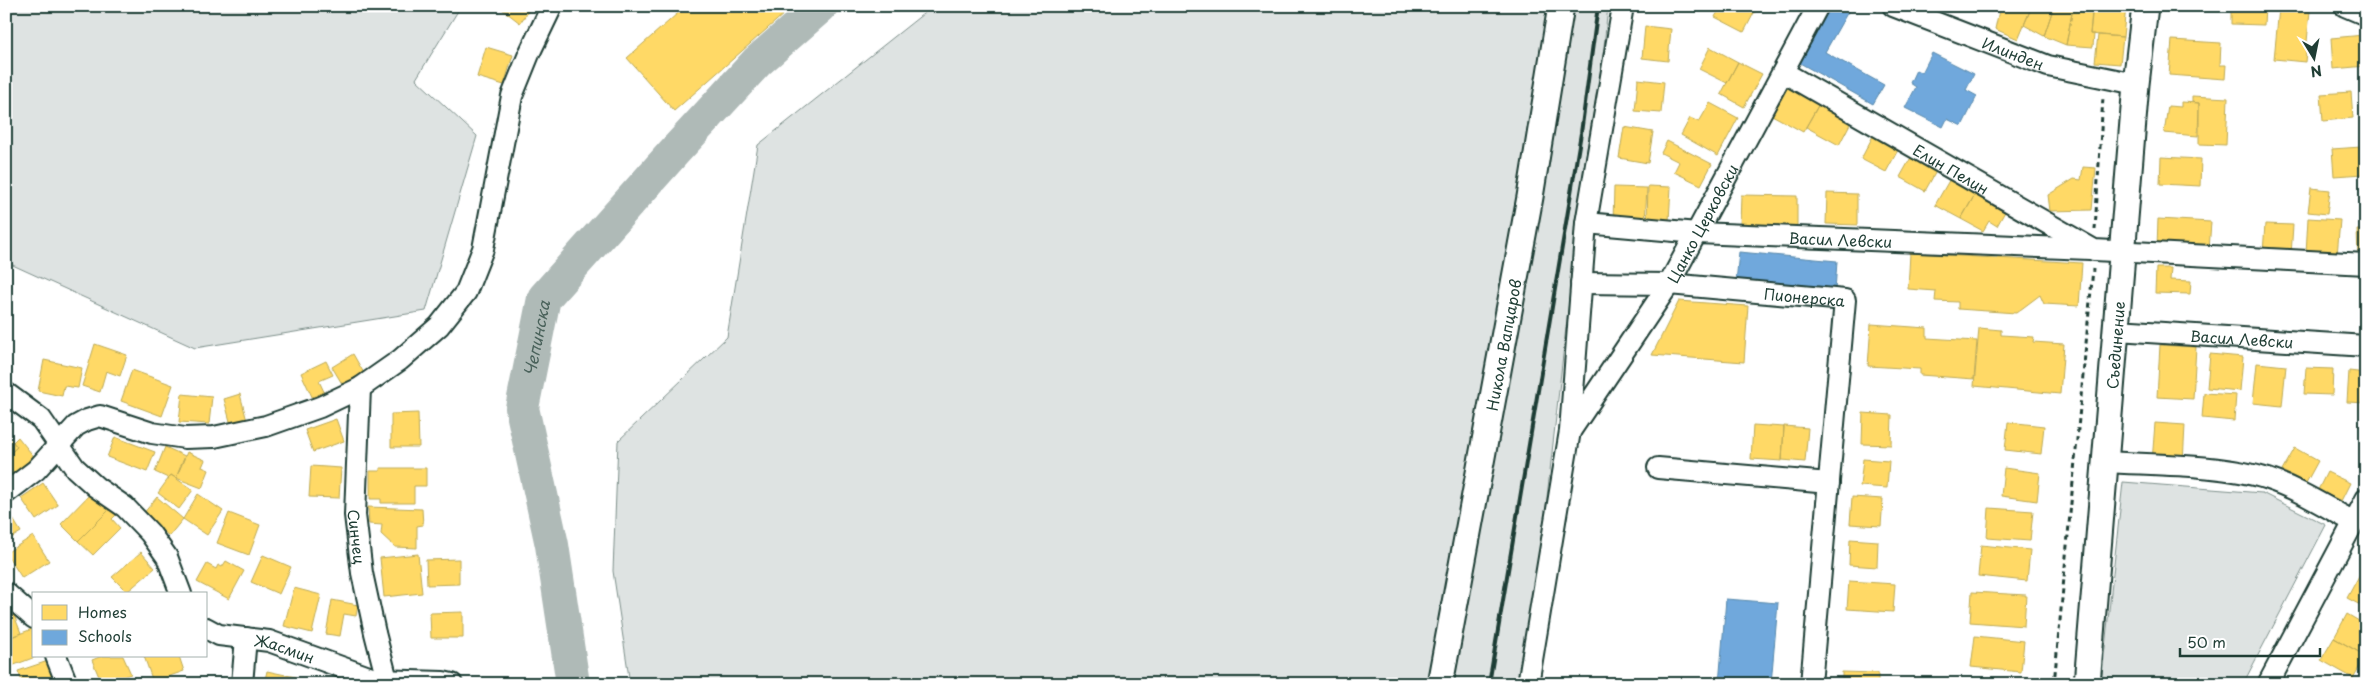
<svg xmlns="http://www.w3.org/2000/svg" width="2372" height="690" viewBox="0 0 2372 690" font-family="'Playpen Sans',sans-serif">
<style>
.green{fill:#dee3e2;stroke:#7e908b}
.homes{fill:#ffd966;stroke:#bcaa57}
.schools{fill:#6fa8dc;stroke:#5788aa}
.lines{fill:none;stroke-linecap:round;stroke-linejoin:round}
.river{stroke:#afbab7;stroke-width:34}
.minor-casing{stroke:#1f3d34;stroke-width:24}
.tertiary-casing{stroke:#1f3d34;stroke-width:29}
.path{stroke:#1f3d34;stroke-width:3;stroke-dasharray:5 4;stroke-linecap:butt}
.minor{stroke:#fff;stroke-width:20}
.tertiary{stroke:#fff;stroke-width:25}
.rail{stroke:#1f3d34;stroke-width:4}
.labels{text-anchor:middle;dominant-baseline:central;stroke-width:5;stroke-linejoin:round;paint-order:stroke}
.street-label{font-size:15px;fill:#1f3d34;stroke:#fff}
.water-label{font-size:16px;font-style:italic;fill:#4a625b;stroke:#fff}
</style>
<rect width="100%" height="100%" fill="#fff"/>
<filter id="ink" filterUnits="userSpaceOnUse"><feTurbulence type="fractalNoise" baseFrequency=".02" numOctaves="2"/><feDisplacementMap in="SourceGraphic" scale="10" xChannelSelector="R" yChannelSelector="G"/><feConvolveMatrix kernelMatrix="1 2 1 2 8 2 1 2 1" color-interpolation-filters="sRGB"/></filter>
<g filter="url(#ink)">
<!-- green -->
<path class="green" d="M 6,6 L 461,6 L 416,79 L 477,136 L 426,311 L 195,348 L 6,262 Z
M 933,6 L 1608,6 L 1603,57 L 1584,167 L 1545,515 L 1518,684 L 630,684 L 613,571 L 618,441 L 727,337 L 758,145 Z
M 2123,482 L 2262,493 L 2326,525 L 2243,684 L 2101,684 Z"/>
<!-- homes -->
<path class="homes" d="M 498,6 L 532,6 L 520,23 Z
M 686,6 L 793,6 L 674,111 L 627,58 Z
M 1721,6 L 1755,6 L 1757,7 L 1744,32 L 1715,17 Z
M 2000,6 L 2032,6 L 2018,39 L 1995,29 Z
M 2032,6 L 2054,6 L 2044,36 L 2024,25 Z
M 2054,6 L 2073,8 L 2066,45 L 2044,36 Z
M 2093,6 L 2126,6 L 2123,37 L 2090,34 Z
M 2231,6 L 2265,6 L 2264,25 L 2231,24 Z
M 2073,8 L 2092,11 L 2090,34 L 2094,34 L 2093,47 L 2066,45 Z
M 2279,8 L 2310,11 L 2305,62 L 2274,59 Z
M 1645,26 L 1671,29 L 1668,61 L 1642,58 Z
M 2098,35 L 2123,37 L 2120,64 L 2095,62 Z
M 2364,35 L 2366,66 L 2333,69 L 2331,38 Z
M 2172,40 L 2221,43 L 2220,65 L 2226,65 L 2225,79 L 2169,75 Z
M 486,47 L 513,55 L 504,85 L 477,77 Z
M 1710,47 L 1738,62 L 1727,83 L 1699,69 Z
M 1738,62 L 1762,74 L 1744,107 L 1721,94 Z
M 1638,79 L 1664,82 L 1661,113 L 1635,111 Z
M 1788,87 L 1819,104 L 1803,132 L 1772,115 Z
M 2351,92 L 2353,118 L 2323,121 L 2321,94 Z
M 2192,96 L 2228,98 L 2226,145 L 2199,144 L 2199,103 L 2192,102 Z
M 2181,102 L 2199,103 L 2198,136 L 2164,133 L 2168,106 L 2181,107 Z
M 1710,103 L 1738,118 L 1718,156 L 1681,135 L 1690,118 L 1699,122 Z
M 1819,104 L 1851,122 L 1839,145 L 1806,127 Z
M 1624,127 L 1653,132 L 1648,163 L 1619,158 Z
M 1873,136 L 1898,150 L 1886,172 L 1861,159 Z
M 1667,141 L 1712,164 L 1701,185 L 1674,172 L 1679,162 L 1661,153 Z
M 2361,147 L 2363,174 L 2334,176 L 2332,149 Z
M 1913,154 L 1938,168 L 1925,191 L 1900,177 Z
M 2161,157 L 2201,159 L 2200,186 L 2160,184 Z
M 2083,167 L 2096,168 L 2092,210 L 2050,211 L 2048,195 L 2074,179 L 2081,180 Z
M 1951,177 L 1977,191 L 1961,219 L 1935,205 Z
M 1648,186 L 1671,187 L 1669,221 L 1647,220 Z
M 1614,187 L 1647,188 L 1645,222 L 1613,221 Z
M 2311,188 L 2330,190 L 2327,214 L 2308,212 Z
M 1977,191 L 2007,208 L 1997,226 L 1989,221 L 1983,231 L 1961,219 Z
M 1827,193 L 1857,194 L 1857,225 L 1826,224 Z
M 1741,195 L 1797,196 L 1797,226 L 1740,225 Z
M 2308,218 L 2340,220 L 2337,256 L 2306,253 Z
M 2158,219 L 2211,222 L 2209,250 L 2157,247 Z
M 2265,224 L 2293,225 L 2291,255 L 2263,253 Z
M 2357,230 L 2366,230 L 2366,256 L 2358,256 Z
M 1910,253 L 2082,263 L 2079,306 L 2044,304 L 2040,295 L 2016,313 L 1958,309 L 1958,302 L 1935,301 L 1936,291 L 1908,289 Z
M 2156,268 L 2171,268 L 2170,280 L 2191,281 L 2190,294 L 2155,293 Z
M 1679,301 L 1748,306 L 1744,362 L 1652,355 Z
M 1871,324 L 1927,328 L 1927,338 L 1977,341 L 1974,379 L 1920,375 L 1920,369 L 1868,366 Z
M 1979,328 L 2001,330 L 2001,335 L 2034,337 L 2033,342 L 2064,344 L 2060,394 L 1974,386 Z
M 95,344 L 127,355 L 120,376 L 106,371 L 100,392 L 82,386 Z
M 2160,345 L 2196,347 L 2193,399 L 2157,397 Z
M 353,354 L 365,375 L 344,387 L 332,367 Z
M 2210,354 L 2243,357 L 2240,391 L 2207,388 Z
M 44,360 L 82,368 L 78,388 L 64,386 L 62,396 L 38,391 Z
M 326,361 L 333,375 L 319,381 L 326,396 L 314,401 L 301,373 Z
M 2257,363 L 2286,366 L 2282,406 L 2253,403 Z
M 2306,368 L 2333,369 L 2332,395 L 2304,394 Z
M 132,370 L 173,385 L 162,416 L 121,401 Z
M 2349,371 L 2366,373 L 2366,403 L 2347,402 Z
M 2204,393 L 2236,395 L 2234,421 L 2202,418 Z
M 182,394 L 212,397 L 209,424 L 179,422 Z
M 240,394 L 247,421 L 231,425 L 224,399 Z
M 418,413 L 419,447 L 391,447 L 391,414 Z
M 1863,413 L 1892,415 L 1891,445 L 1862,444 Z
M 336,419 L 344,441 L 313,452 L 305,430 Z
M 2008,422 L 2044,426 L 2041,454 L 2005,450 Z
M 2155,423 L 2185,425 L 2183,464 L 2152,462 Z
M 1753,425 L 1784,427 L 1782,461 L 1751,459 Z
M 1784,426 L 1808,428 L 1805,462 L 1782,460 Z
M 6,434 L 17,447 L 6,457 Z
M 18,437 L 35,458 L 10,480 L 6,475 L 6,457 L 17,447 L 13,442 Z
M 115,437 L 155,452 L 147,472 L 107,457 Z
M 165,447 L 185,456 L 176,478 L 171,475 L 168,478 L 155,472 Z
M 2295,448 L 2318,461 L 2306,483 L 2282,471 Z
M 187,452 L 205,460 L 202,467 L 209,470 L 202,488 L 176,478 Z
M 1863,459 L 1889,461 L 1887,488 L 1860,486 Z
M 311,466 L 341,468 L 339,498 L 309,497 Z
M 380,468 L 426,468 L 426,486 L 414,486 L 414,503 L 381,503 L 381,499 L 370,499 L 370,471 L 380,471 Z
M 2004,468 L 2040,473 L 2037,501 L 2001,496 Z
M 2327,472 L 2350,483 L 2341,501 L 2318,490 Z
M 171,475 L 193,490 L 179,509 L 158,493 Z
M 43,483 L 58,505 L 36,520 L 21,498 Z
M 92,492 L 110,509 L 78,541 L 61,524 Z
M 198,494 L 223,511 L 207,535 L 183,519 Z
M 157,497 L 183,519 L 169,536 L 143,514 Z
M 1852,497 L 1883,499 L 1881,526 L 1850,524 Z
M 368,507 L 422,509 L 423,525 L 417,526 L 417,548 L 395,547 L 381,534 L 382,525 L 369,524 Z
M 1989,508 L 2033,511 L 2030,541 L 1987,538 Z
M 110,509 L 116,515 L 112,519 L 120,528 L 93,555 L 78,541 Z
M 229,513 L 260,525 L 249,555 L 217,543 Z
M 13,519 L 21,532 L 6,541 L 6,524 Z
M 33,536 L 49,561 L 22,578 L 6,553 Z
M 1850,539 L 1878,541 L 1877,567 L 1849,565 Z
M 1981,545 L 2030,550 L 2027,581 L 1978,576 Z
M 141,552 L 155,568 L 127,592 L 112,577 Z
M 418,554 L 422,593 L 384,597 L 380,558 Z
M 263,555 L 291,567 L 279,594 L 251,582 Z
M 459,559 L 459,584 L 427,585 L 426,560 Z
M 226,561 L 244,571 L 229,599 L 197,582 L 207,564 L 216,569 L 218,565 L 222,567 Z
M 2366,563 L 2366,608 L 2347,598 Z
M 1849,581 L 1895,584 L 1893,612 L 1847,609 Z
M 294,588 L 321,595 L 312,633 L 284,626 Z
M 1972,592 L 2026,595 L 2024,626 L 1970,622 Z
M 332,600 L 358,605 L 356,616 L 344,614 L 340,636 L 326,634 Z
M 10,605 L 21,633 L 6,639 L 6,606 Z
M 463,612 L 463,638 L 431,638 L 430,613 Z
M 2347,614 L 2366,625 L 2366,656 L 2334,638 Z
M 32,629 L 34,656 L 38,656 L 9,667 L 6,659 L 6,639 Z
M 1975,636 L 2024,641 L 2021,672 L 1971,667 Z
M 2334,638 L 2366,656 L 2353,678 L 2321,660 Z
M 102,656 L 123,656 L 131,674 L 102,684 L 92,660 Z
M 144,656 L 179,656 L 184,671 L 153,682 Z
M 51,660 L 59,684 L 23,684 L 18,671 Z
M 267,671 L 295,677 L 294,684 L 264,684 Z
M 1842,672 L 1878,673 L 1878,684 L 1842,684 Z"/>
<!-- schools -->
<path class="schools" d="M 1830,6 L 1850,8 L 1825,52 L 1884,85 L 1873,104 L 1798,62 Z
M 1932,53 L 1974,74 L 1966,90 L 1977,96 L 1962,126 L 1947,119 L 1943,127 L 1905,108 L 1916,87 L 1910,83 L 1916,70 L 1922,73 Z
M 1739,252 L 1837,261 L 1835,291 L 1736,282 Z
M 1726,599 L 1778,603 L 1771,684 L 1719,684 Z"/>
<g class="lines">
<!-- river -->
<path class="river" id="s1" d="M 573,684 L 552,545 L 522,408 L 544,298 L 674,152 L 757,62 L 821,6"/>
<defs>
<g id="minor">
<path id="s2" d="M 1893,6 L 2048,66 L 2136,84"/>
<path d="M 2345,6 L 2366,15"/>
<path id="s3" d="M 1783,72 L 2094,250 L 2366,264"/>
<path id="s4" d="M 1586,223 L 1697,233 L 2090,249"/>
<path id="s5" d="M 1581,283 L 1669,284 L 1845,300 L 1811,684"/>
<path id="s6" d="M 2117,330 L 2366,346"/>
<path id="s7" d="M 360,388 L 355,515 L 362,573 L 375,633 L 388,684"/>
<path d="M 6,393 L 41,419 L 75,468 L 96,487 L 125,507 L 150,533 L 167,557 L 181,594"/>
<path id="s8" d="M 1571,430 L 1669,284 L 1818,6"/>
<path d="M 2106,462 C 2154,465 2223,464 2268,479 C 2298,489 2326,507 2354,522"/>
<path d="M 1658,468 L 1829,483"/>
<path d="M 6,493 L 36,470 L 76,426 L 87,420 L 100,416 L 152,433 L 185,438 L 214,437 L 266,426 L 320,407 L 360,388 L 400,360 L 439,326 L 466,292 L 483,249 L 512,96 L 529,54 L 552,6"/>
<path d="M 6,593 L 34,618"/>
<path id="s9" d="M 206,628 L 219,635 L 269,641 L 377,680 L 443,682 L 452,684"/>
<path d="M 56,656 L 67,684"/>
<path d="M 242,684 L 246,638"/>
<path d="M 1528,684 L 1570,431 L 1586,223 L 1623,6"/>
<path d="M 2268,684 L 2366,499"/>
</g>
<g id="tertiary">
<path id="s10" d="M 1440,684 L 1530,197 L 1561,6"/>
<path id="s11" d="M 2087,684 L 2136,84 L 2145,6"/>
</g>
</defs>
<!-- minor casing -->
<use href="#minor" class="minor-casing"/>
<!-- tertiary casing -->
<use href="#tertiary" class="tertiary-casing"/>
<!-- path -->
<path class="path" d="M 2095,230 L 2103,97
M 2054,684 L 2093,269"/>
<!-- minor -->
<use href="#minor" class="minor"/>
<!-- tertiary -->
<use href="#tertiary" class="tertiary"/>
<!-- rail -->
<path class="rail" d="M 1489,684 L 1581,133 L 1598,6"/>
</g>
</g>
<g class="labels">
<!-- street labels -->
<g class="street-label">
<text stroke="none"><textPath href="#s2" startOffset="129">Илинден</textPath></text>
<text stroke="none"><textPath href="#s3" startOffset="194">Елин Пелин</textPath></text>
<text stroke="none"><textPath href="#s8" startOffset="245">Цанко Церковски</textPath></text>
<text stroke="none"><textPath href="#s4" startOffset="255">Васил Левски</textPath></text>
<text stroke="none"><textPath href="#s5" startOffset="224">Пионерска</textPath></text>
<text stroke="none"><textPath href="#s6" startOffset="125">Васил Левски</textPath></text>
<text stroke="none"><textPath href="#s10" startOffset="345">Никола Вапцаров</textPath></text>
<text stroke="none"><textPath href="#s11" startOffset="340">Съединение</textPath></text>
<text stroke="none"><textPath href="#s7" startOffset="149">Синчец</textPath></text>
<text stroke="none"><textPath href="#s9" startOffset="82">Жасмин</textPath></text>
</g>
<!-- water labels -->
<g class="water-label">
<text stroke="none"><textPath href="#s1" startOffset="352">Чепинска</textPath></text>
</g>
</g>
<!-- margin -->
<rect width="2372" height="690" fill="none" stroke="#fff" stroke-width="25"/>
<rect x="12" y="12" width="2347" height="665" fill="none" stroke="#1f3d34" stroke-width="2" filter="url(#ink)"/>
<!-- legend -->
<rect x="32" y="592" width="175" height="65" fill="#ffffff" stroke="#a5b1ae"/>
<rect x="42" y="605" width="25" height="15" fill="#ffd966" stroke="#a5b1ae"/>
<text x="78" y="618" font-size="15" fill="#1f3d34">Homes</text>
<rect x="42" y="630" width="25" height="15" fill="#6fa8dc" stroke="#a5b1ae"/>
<text x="78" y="642" font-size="15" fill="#1f3d34">Schools</text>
<!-- north arrow -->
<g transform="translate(2314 58) rotate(170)" stroke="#ffffff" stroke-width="4" paint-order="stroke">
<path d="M0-4L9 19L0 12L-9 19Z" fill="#1f3d34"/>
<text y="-8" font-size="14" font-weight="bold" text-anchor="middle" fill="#1f3d34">N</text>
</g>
<!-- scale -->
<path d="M2180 648v8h140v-8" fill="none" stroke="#1f3d34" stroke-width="2.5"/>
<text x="2187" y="648" font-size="15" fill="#1f3d34" stroke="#ffffff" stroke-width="4" paint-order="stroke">50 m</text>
</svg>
